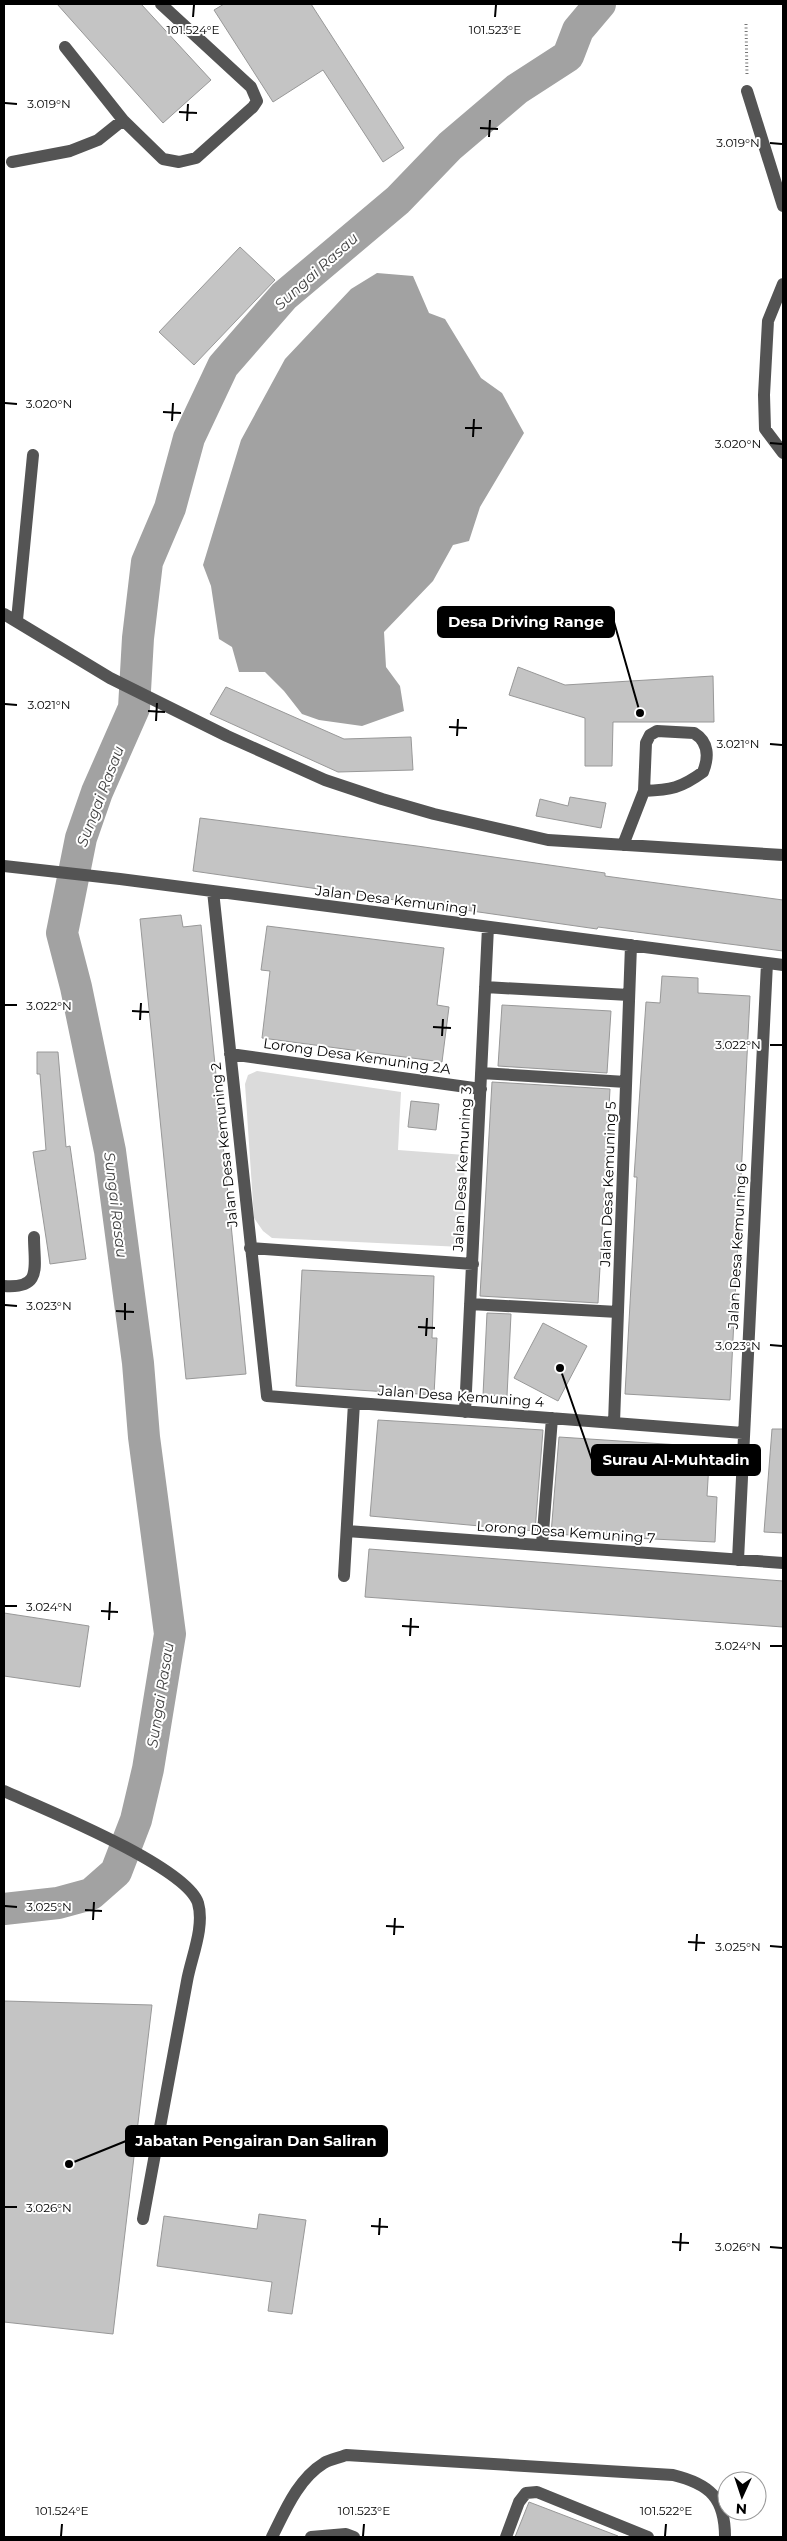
<svg xmlns="http://www.w3.org/2000/svg" width="787" height="2541" viewBox="0 0 787 2541" font-family="Montserrat,sans-serif">
<style>
.green{fill:#dbdbdb}
.water{fill:#a2a2a2}
.lines{fill:none;stroke-linecap:round;stroke-linejoin:round}
.river{stroke:#a2a2a2;stroke-width:32}
.building{fill:#c4c4c4;stroke:#989898}
.path{stroke:#767676;stroke-width:3;stroke-dasharray:1 2.5;stroke-linecap:butt}
.minor{stroke:#545454;stroke-width:12}
.ticks{fill:none;stroke:#000;stroke-width:2}
.labels{text-anchor:middle;dominant-baseline:central;stroke-width:4;stroke-linejoin:round;paint-order:stroke}
.street-label{font-size:14px;fill:#000;stroke:#fff}
.water-label{font-size:15px;font-style:italic;fill:#434343;stroke:#fff}
.ticks-label{font-size:12px;text-anchor:middle;fill:#000;stroke:#fff;stroke-width:4;stroke-linejoin:round;paint-order:stroke}
.leader{fill:none;stroke:#000;stroke-width:2}
.callout-dot{fill:#000;stroke:#fff;stroke-width:2}
.callout{fill:#000;stroke:#000;stroke-width:2}
.callout-label{font-size:15px;text-anchor:middle;font-weight:bold;fill:#fff}
</style>
<rect width="100%" height="100%" fill="#fff"/>
<!-- green -->
<path class="green" d="M 257,1071 L 401,1092 L 398,1150 L 465,1155 L 462,1247 L 272,1238 L 263,1231 L 254,1218 L 245,1084 L 248,1075 Z"/>
<!-- water -->
<path class="water" d="M 377,273 L 413,276 L 429,313 L 445,319 L 481,378 L 502,393 L 524,433 L 480,507 L 469,541 L 453,545 L 433,581 L 384,632 L 386,667 L 400,686 L 404,711 L 362,726 L 319,720 L 302,714 L 284,691 L 265,672 L 239,672 L 232,647 L 219,639 L 211,586 L 203,565 L 241,440 L 285,359 L 351,289 Z"/>
<g class="lines">
<!-- river -->
<path class="river" d="M 4,1909 L 58,1903 L 91,1894 L 116,1872 L 136,1820 L 148,1769 L 170,1634 L 144,1437 L 138,1363 L 110,1151 L 76,987 L 62,933 L 81,838 L 97,792 L 134,708 L 138,638 L 147,562 L 170,508 L 189,438 L 223,366 L 284,296 L 398,200 L 450,146 L 517,89 L 568,56 L 578,30 L 600,4"/>
</g>
<!-- building -->
<path class="building" d="M 57,4 L 141,4 L 211,80 L 163,123 Z
M 224,4 L 311,4 L 404,148 L 383,162 L 323,70 L 273,102 L 214,10 Z
M 240,247 L 275,280 L 194,365 L 159,332 Z
M 518,667 L 565,685 L 713,676 L 714,722 L 613,722 L 612,766 L 585,766 L 585,718 L 509,695 Z
M 226,687 L 344,739 L 411,737 L 413,770 L 338,772 L 210,714 Z
M 570,797 L 606,803 L 601,828 L 536,816 L 540,799 L 568,806 Z
M 200,818 L 417,846 L 605,873 L 605,876 L 783,900 L 783,951 L 598,927 L 597,929 L 193,871 Z
M 181,915 L 183,927 L 201,925 L 246,1374 L 186,1379 L 140,919 Z
M 267,926 L 444,948 L 437,1005 L 449,1007 L 442,1062 L 262,1038 L 270,971 L 261,970 Z
M 662,976 L 698,978 L 698,993 L 750,996 L 730,1400 L 625,1394 L 637,1177 L 634,1177 L 646,1002 L 660,1003 Z
M 502,1005 L 611,1011 L 607,1073 L 498,1066 Z
M 37,1052 L 58,1052 L 66,1147 L 70,1146 L 86,1259 L 50,1264 L 33,1152 L 46,1150 L 40,1074 L 37,1074 Z
M 492,1082 L 610,1089 L 598,1303 L 480,1296 Z
M 411,1101 L 439,1104 L 436,1130 L 408,1127 Z
M 302,1270 L 434,1276 L 432,1338 L 437,1338 L 434,1395 L 296,1386 Z
M 487,1313 L 511,1314 L 507,1396 L 483,1395 Z
M 543,1323 L 587,1346 L 558,1401 L 514,1378 Z
M 378,1420 L 543,1430 L 535,1531 L 370,1516 Z
M 772,1429 L 783,1429 L 783,1533 L 764,1532 Z
M 559,1437 L 710,1447 L 707,1496 L 717,1497 L 715,1542 L 551,1534 Z
M 369,1549 L 783,1581 L 783,1627 L 365,1597 Z
M 4,1613 L 89,1626 L 80,1687 L 4,1676 Z
M 4,2001 L 152,2005 L 113,2334 L 4,2322 Z
M 259,2214 L 306,2220 L 292,2314 L 268,2311 L 272,2282 L 157,2266 L 164,2216 L 257,2229 Z
M 529,2502 L 618,2536 L 618,2537 L 515,2537 Z"/>
<g class="lines">
<!-- path -->
<path class="path" d="M 746,24 L 747,76"/>
<!-- minor -->
<path class="minor" d="M 65,47 L 123,120
M 747,91 L 783,206
M 12,162 L 70,151 L 98,140 L 123,120 L 163,159 L 179,162 L 196,158 L 253,107 L 257,101 L 251,87 L 161,4
M 783,284 L 768,321 L 764,395 L 765,429 L 783,453
M 4,614 L 110,678 L 227,736 L 325,780 L 382,799 L 434,814 L 548,840 L 783,855
M 17,620 L 33,455
M 623,845 L 644,791 L 646,743 L 650,735 L 657,731 L 694,733 C 709,742 709,757 703,772 C 681,788 671,790 644,791
M 4,866 L 120,879 L 783,965
M 213,891 L 267,1396 L 743,1433
M 485,987 L 629,995
M 230,1054 L 481,1089
M 481,1073 L 626,1082
M 250,1248 L 473,1264
M 4,1286 C 43,1289 34,1267 34,1237
M 470,1304 L 618,1312
M 465,1412 L 488,927
M 614,1423 L 631,945
M 347,1531 L 783,1563
M 542,1545 L 552,1418
M 738,1560 L 767,963
M 344,1576 L 354,1403
M 4,1791 C 42,1808 186,1866 198,1903 C 205,1927 191,1958 187,1981 C 172,2061 157,2140 143,2219
M 272,2537 C 285,2511 298,2479 324,2463 C 330,2459 339,2458 346,2455 L 673,2475 C 710,2484 725,2498 725,2537
M 311,2537 L 346,2534 L 354,2537
M 506,2537 L 519,2502 L 526,2493 L 537,2492 L 648,2537"/>
</g>
<!-- ticks -->
<path class="ticks" d="M 193,17 L 194,5M 495,17 L 496,5M 5,103 L 17,104M 179,112 L 197,113M 187,121 L 188,104M 480,128 L 498,129M 489,137 L 490,120M 770,143 L 782,144M 5,403 L 17,404M 163,412 L 181,413M 172,421 L 173,403M 465,428 L 482,428M 473,437 L 474,419M 770,443 L 782,444M 5,704 L 17,705M 148,711 L 165,712M 156,721 L 157,703M 449,727 L 467,728M 457,736 L 458,719M 770,744 L 782,745M 5,1005 L 17,1005M 132,1011 L 149,1012M 140,1020 L 141,1003M 433,1027 L 451,1028M 442,1036 L 443,1019M 770,1045 L 782,1045M 5,1305 L 17,1306M 116,1311 L 134,1312M 125,1320 L 125,1303M 418,1327 L 435,1328M 426,1336 L 427,1318M 770,1345 L 782,1346M 5,1606 L 17,1606M 101,1611 L 118,1612M 109,1620 L 110,1602M 402,1626 L 419,1627M 410,1636 L 411,1618M 770,1646 L 782,1646M 5,1906 L 17,1907M 85,1910 L 102,1911M 93,1920 L 94,1902M 386,1926 L 404,1927M 394,1935 L 395,1918M 688,1942 L 705,1943M 770,1946 L 782,1947M 696,1951 L 697,1934M 5,2207 L 17,2207M 371,2226 L 388,2227M 379,2235 L 380,2218M 672,2242 L 689,2243M 770,2247 L 782,2248M 680,2251 L 681,2233M 61,2536 L 62,2524M 363,2536 L 364,2524M 665,2536 L 666,2524"/>
<g class="labels">
<!-- street labels -->
<g class="street-label">
<text transform="translate(396 900) rotate(7)">Jalan Desa Kemuning 1</text>
<text transform="translate(357 1056) rotate(8)">Lorong Desa Kemuning 2A</text>
<text transform="translate(224 1145) rotate(-96)">Jalan Desa Kemuning 2</text>
<text transform="translate(462 1169) rotate(-87)">Jalan Desa Kemuning 3</text>
<text transform="translate(608 1184) rotate(-88)">Jalan Desa Kemuning 5</text>
<text transform="translate(737 1246) rotate(-87)">Jalan Desa Kemuning 6</text>
<text transform="translate(461 1396) rotate(4)">Jalan Desa Kemuning 4</text>
<text transform="translate(566 1532) rotate(4)">Lorong Desa Kemuning 7</text>
</g>
<!-- water labels -->
<g class="water-label">
<text transform="translate(316 271) rotate(-42)">Sungai Rasau</text>
<text transform="translate(100 796) rotate(-69)">Sungai Rasau</text>
<text transform="translate(116 1205) rotate(83)">Sungai Rasau</text>
<text transform="translate(160 1695) rotate(-81)">Sungai Rasau</text>
</g>
</g>
<g class="ticks-label">
<text x="193" y="34">101.524°E</text>
<text x="495" y="34">101.523°E</text>
<text x="49" y="108">3.019°N</text>
<text x="738" y="147">3.019°N</text>
<text x="49" y="408">3.020°N</text>
<text x="738" y="448">3.020°N</text>
<text x="49" y="709">3.021°N</text>
<text x="738" y="748">3.021°N</text>
<text x="49" y="1010">3.022°N</text>
<text x="738" y="1049">3.022°N</text>
<text x="49" y="1310">3.023°N</text>
<text x="738" y="1350">3.023°N</text>
<text x="49" y="1611">3.024°N</text>
<text x="738" y="1650">3.024°N</text>
<text x="49" y="1911">3.025°N</text>
<text x="738" y="1951">3.025°N</text>
<text x="49" y="2212">3.026°N</text>
<text x="738" y="2251">3.026°N</text>
<text x="62" y="2515">101.524°E</text>
<text x="364" y="2515">101.523°E</text>
<text x="666" y="2515">101.522°E</text>
</g>
<!-- callouts -->
<path class="leader" d="M640 713L614 622M560 1368L592 1460M69 2164L126 2141"/>
<g class="callout-dot">
<circle cx="640" cy="713" r="5"/>
<circle cx="560" cy="1368" r="5"/>
<circle cx="69" cy="2164" r="5"/>
</g>
<g class="callout">
<rect x="438" y="607" width="176" height="30" rx="5"/>
<rect x="592" y="1445" width="168" height="30" rx="5"/>
<rect x="126" y="2126" width="261" height="30" rx="5"/>
</g>
<g class="callout-label">
<text x="526" y="627">Desa Driving Range</text>
<text x="676" y="1465">Surau Al-Muhtadin</text>
<text x="256" y="2146">Jabatan Pengairan Dan Saliran</text>
</g>
<!-- border -->
<rect width="787" height="2541" fill="none" stroke="#000000" stroke-width="10"/>
<!-- north arrow -->
<g transform="translate(742 2496) rotate(183)"><circle r="24" fill="#ffffff" stroke="#999999"/>
<path d="M0-4L9 19L0 12L-9 19Z" fill="#000000"/>
<text y="-8" font-size="14" font-weight="bold" text-anchor="middle" fill="#000000">N</text>
</g>
</svg>
